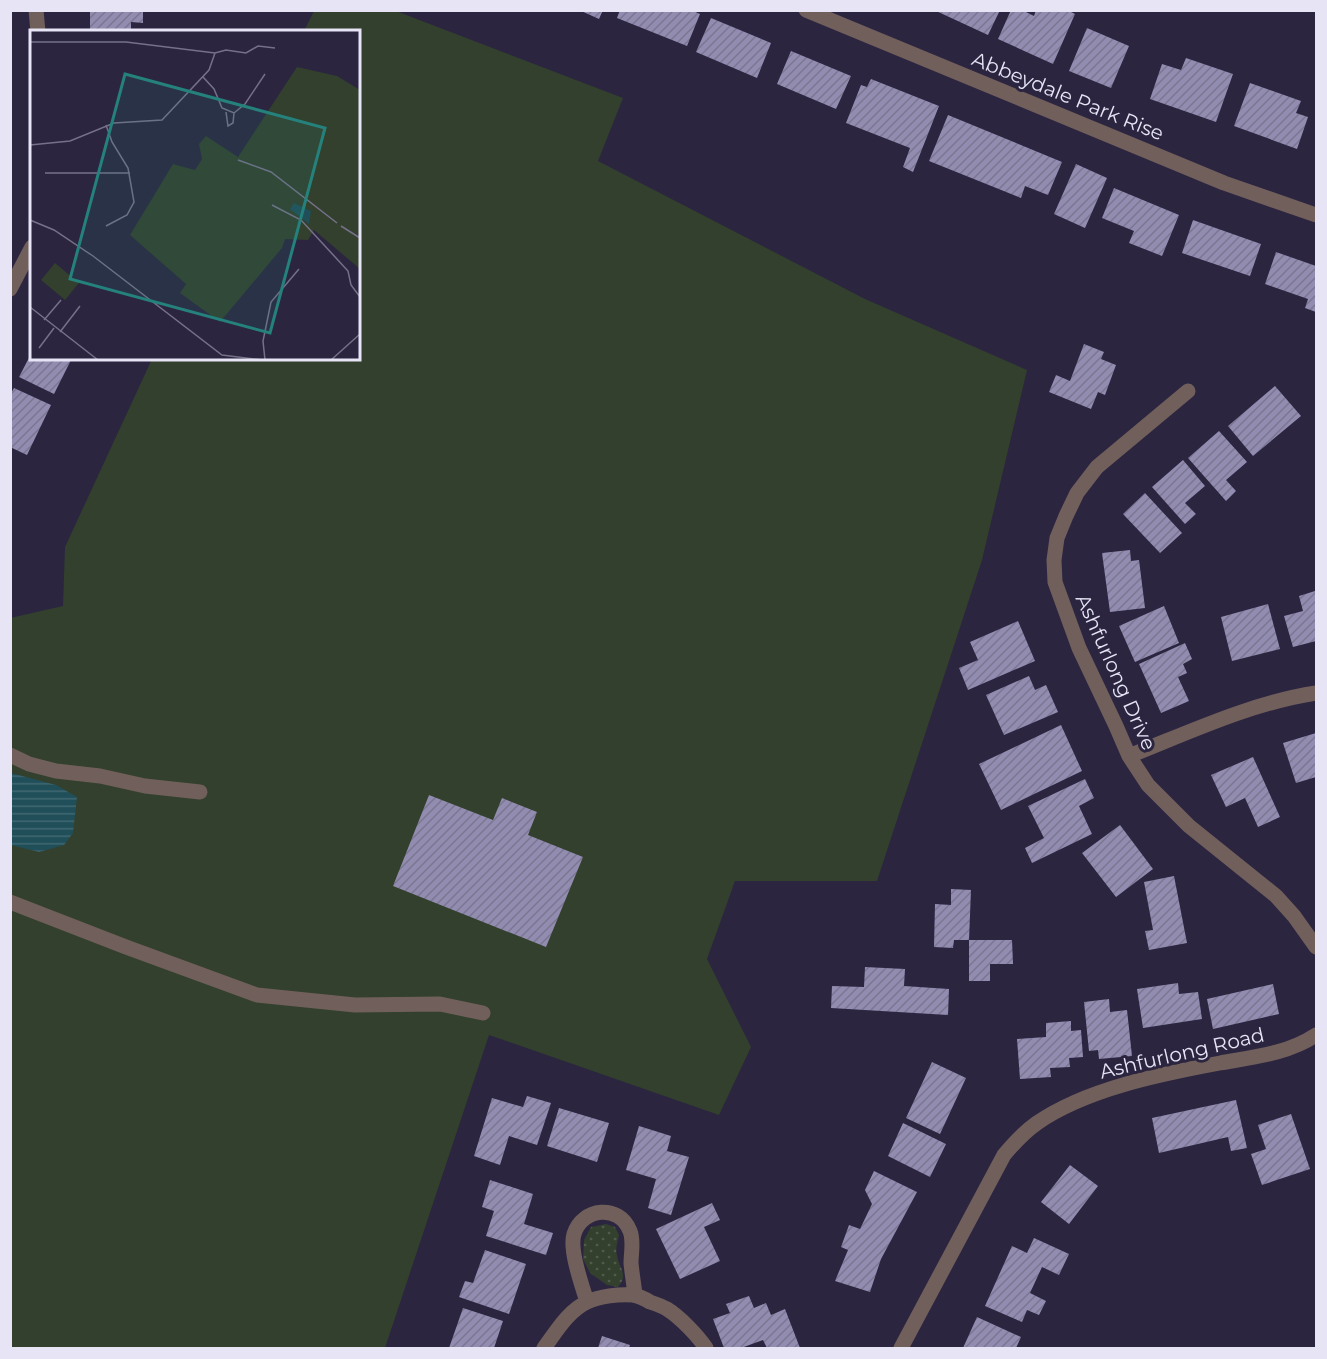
<svg xmlns="http://www.w3.org/2000/svg" width="1327" height="1359" viewBox="0 0 1327 1359" font-family="Montserrat,sans-serif">
<style>
.grass{fill:url(#grass-dots)}
.pitch{fill:#32402d}
.water{fill:url(#water-rules)}
.building{fill:url(#building-hatch)}
.lines{fill:none;stroke-linecap:round;stroke-linejoin:round}
.minor{stroke:#715f5b;stroke-width:15}
.labels{text-anchor:middle;dominant-baseline:central;stroke-width:6;stroke-linejoin:round;paint-order:stroke}
.street-label{font-size:20px;fill:#e7e4f6;stroke:#2b2540}
.inset-road{fill:none;stroke:#767189;stroke-width:1.5}
.view{fill:#25817c;fill-opacity:0.15;stroke:#25817c;stroke-width:3}
.inset-edge{fill:none;stroke:#e7e4f6;stroke-width:3}
</style>
<defs>
<pattern id="grass-dots" width="8" height="8" patternUnits="userSpaceOnUse" patternTransform="scale(1.5)"><rect width="8" height="8" fill="#32402d"/><path d="M2 2h.1M6 6h.1" fill="none" stroke="#505b4c" stroke-width="1.8" stroke-linecap="round"/></pattern>
<pattern id="water-rules" width="6" height="5" patternUnits="userSpaceOnUse" patternTransform="scale(1.5)"><rect width="6" height="5" fill="#204f5a"/><path d="M0 2.5h6" fill="none" stroke="#406872"/></pattern>
<pattern id="building-hatch" width="6" height="6" patternUnits="userSpaceOnUse" patternTransform="scale(1.5)"><rect width="6" height="6" fill="#928cb0"/><path d="M-1 1l2-2M0 6l6-6M5 7l2-2" fill="none" stroke="#7b7691"/></pattern>
</defs>
<rect width="100%" height="100%" fill="#2b2540"/>
<!-- grass -->
<path class="grass" d="M 606,1224 L 615,1227 L 619,1235 C 618,1241 615,1248 617,1255 C 619,1269 629,1274 618,1287 L 607,1285 L 590,1273 L 583,1259 L 584,1240 L 591,1227 Z"/>
<!-- pitch -->
<path class="pitch" d="M 314,11 L 396,11 L 623,98 L 598,161 L 865,299 L 1027,370 L 982,560 L 877,881 L 735,881 L 707,959 L 751,1047 L 719,1115 L 489,1035 L 385,1348 L 11,1348 L 10,618 L 63,606 L 65,547 L 152,359 L 358,358 L 358,32 L 304,31 Z"/>
<!-- water -->
<path class="water" d="M 11,773 L 56,785 L 77,797 L 73,833 L 64,845 L 39,852 L 11,845 Z"/>
<!-- building -->
<path class="building" d="M 90,10 L 143,10 L 143,23 L 131,22 L 131,32 L 90,32 Z
M 579,10 L 603,10 L 599,19 Z
M 620,10 L 691,10 L 700,14 L 687,46 L 617,18 Z
M 934,10 L 1000,10 L 988,35 Z
M 1011,10 L 1022,10 L 1034,16 L 1036,10 L 1067,10 L 1075,14 L 1053,64 L 998,39 Z
M 711,18 L 771,43 L 757,78 L 696,52 Z
M 1087,28 L 1129,46 L 1111,88 L 1069,71 Z
M 791,51 L 851,76 L 836,109 L 777,84 Z
M 1186,58 L 1233,74 L 1216,122 L 1150,99 L 1162,64 L 1181,70 Z
M 871,79 L 939,106 L 913,172 L 903,167 L 910,148 L 846,123 L 861,85 L 867,87 Z
M 1250,83 L 1301,101 L 1296,113 L 1308,117 L 1297,149 L 1234,126 Z
M 948,115 L 1062,162 L 1048,195 L 1025,186 L 1021,198 L 929,161 Z
M 1076,164 L 1107,178 L 1085,228 L 1054,214 Z
M 1114,188 L 1179,215 L 1162,256 L 1129,243 L 1134,231 L 1102,218 Z
M 1193,220 L 1261,244 L 1250,276 L 1182,253 Z
M 1276,252 L 1316,266 L 1316,312 L 1305,308 L 1308,299 L 1265,284 Z
M 1084,344 L 1104,352 L 1101,359 L 1116,365 L 1105,395 L 1098,392 L 1091,409 L 1049,392 L 1056,375 L 1070,381 Z
M 32,352 L 32,358 L 72,358 L 54,394 L 19,377 Z
M 1275,386 L 1301,416 L 1253,456 L 1228,426 Z
M 14,388 L 51,405 L 27,455 L 10,447 L 10,395 Z
M 1219,431 L 1247,462 L 1226,480 L 1236,491 L 1226,501 L 1188,458 Z
M 1183,460 L 1205,486 L 1185,503 L 1196,514 L 1185,524 L 1152,487 Z
M 1145,493 L 1182,533 L 1160,553 L 1123,514 Z
M 1130,550 L 1131,561 L 1139,560 L 1145,608 L 1110,612 L 1102,553 Z
M 1315,591 L 1316,597 L 1316,641 L 1293,647 L 1284,616 L 1303,611 L 1299,596 Z
M 1268,604 L 1280,649 L 1232,661 L 1221,617 Z
M 1164,606 L 1179,643 L 1135,662 L 1119,626 Z
M 1018,621 L 1035,661 L 968,690 L 959,668 L 978,660 L 970,642 Z
M 1185,643 L 1192,659 L 1183,664 L 1187,673 L 1178,677 L 1189,701 L 1161,713 L 1139,664 Z
M 1029,676 L 1035,690 L 1046,685 L 1058,712 L 1004,735 L 986,695 Z
M 1061,725 L 1082,771 L 1001,810 L 979,764 Z
M 1316,733 L 1316,777 L 1296,783 L 1283,743 Z
M 1253,757 L 1280,817 L 1258,827 L 1245,798 L 1226,807 L 1211,775 Z
M 1085,779 L 1094,798 L 1079,806 L 1092,834 L 1032,863 L 1025,848 L 1044,838 L 1028,806 Z
M 429,795 L 493,820 L 502,798 L 537,812 L 528,835 L 583,857 L 546,947 L 393,886 Z
M 1120,825 L 1153,869 L 1116,897 L 1082,853 Z
M 1174,876 L 1187,943 L 1149,950 L 1145,931 L 1153,930 L 1144,882 Z
M 951,889 L 971,890 L 969,940 L 954,940 L 953,948 L 934,947 L 935,904 L 951,905 Z
M 969,940 L 1012,940 L 1013,964 L 990,964 L 990,981 L 969,981 Z
M 865,967 L 905,969 L 904,986 L 949,989 L 948,1015 L 831,1008 L 832,986 L 864,987 Z
M 1178,983 L 1179,994 L 1198,992 L 1202,1019 L 1143,1028 L 1137,989 Z
M 1273,984 L 1279,1014 L 1213,1029 L 1207,999 Z
M 1109,999 L 1110,1012 L 1127,1010 L 1132,1056 L 1099,1059 L 1098,1050 L 1089,1051 L 1084,1002 Z
M 1071,1021 L 1071,1031 L 1081,1030 L 1083,1057 L 1069,1058 L 1070,1067 L 1050,1068 L 1051,1077 L 1020,1079 L 1017,1039 L 1046,1037 L 1046,1023 Z
M 932,1062 L 966,1078 L 940,1134 L 906,1118 Z
M 527,1096 L 551,1103 L 537,1145 L 509,1136 L 500,1165 L 474,1156 L 492,1098 L 523,1107 Z
M 1236,1100 L 1247,1148 L 1231,1151 L 1228,1137 L 1159,1153 L 1152,1118 Z
M 559,1108 L 609,1123 L 597,1162 L 547,1146 Z
M 1291,1114 L 1310,1169 L 1262,1185 L 1251,1154 L 1266,1149 L 1258,1125 Z
M 903,1123 L 946,1144 L 930,1177 L 888,1156 Z
M 639,1126 L 671,1136 L 667,1151 L 689,1157 L 671,1215 L 648,1208 L 656,1179 L 626,1170 Z
M 1070,1165 L 1098,1186 L 1069,1224 L 1041,1202 Z
M 874,1171 L 917,1192 L 881,1259 L 870,1292 L 835,1281 L 848,1250 L 841,1247 L 849,1225 L 860,1229 L 872,1204 L 865,1190 Z
M 490,1180 L 533,1194 L 524,1224 L 553,1233 L 546,1255 L 486,1236 L 494,1211 L 482,1207 Z
M 712,1203 L 720,1220 L 704,1227 L 720,1261 L 680,1279 L 656,1229 Z
M 1034,1238 L 1069,1254 L 1059,1275 L 1042,1267 L 1030,1293 L 1046,1301 L 1039,1315 L 1027,1310 L 1022,1322 L 985,1306 L 1012,1246 L 1027,1253 Z
M 485,1250 L 526,1264 L 509,1314 L 459,1297 L 465,1281 L 473,1283 Z
M 749,1296 L 754,1308 L 766,1303 L 771,1315 L 785,1309 L 800,1348 L 767,1348 L 763,1340 L 741,1348 L 724,1348 L 713,1319 L 730,1313 L 726,1304 Z
M 463,1308 L 503,1321 L 494,1348 L 449,1348 Z
M 977,1317 L 1021,1337 L 1016,1348 L 963,1348 Z
M 602,1336 L 630,1345 L 629,1348 L 598,1348 Z"/>
<g class="lines">
<!-- minor -->
<path class="minor" d="M 36,10 L 38,32
M 806,10 L 1224,183 L 1316,215
M 10,289 L 32,247
M 1188,391 L 1097,467 L 1077,493 L 1066,516 L 1057,538 L 1054,560 L 1055,582 L 1079,648 L 1116,726 L 1129,756 L 1148,785 L 1189,826 L 1276,896 L 1294,916 L 1316,947
M 10,755 L 29,764 L 56,771 L 100,776 L 145,786 L 200,792
M 1129,756 C 1190,732 1251,703 1316,693
M 10,902 L 126,947 L 257,995 L 355,1005 L 440,1004 L 483,1013
M 587,1302 C 582,1285 569,1250 574,1234 C 582,1208 619,1203 630,1231 C 634,1241 631,1253 631,1263 C 632,1274 634,1285 635,1295
M 544,1348 C 556,1332 568,1311 587,1302 C 600,1296 619,1294 633,1295 C 639,1296 645,1299 650,1302 C 656,1304 662,1306 667,1309 C 680,1317 698,1336 706,1348
M 901,1348 L 1004,1155 C 1014,1143 1024,1132 1037,1123 C 1086,1089 1161,1074 1220,1063 C 1254,1057 1287,1054 1316,1035"/>
</g>
<g class="labels">
<!-- street labels -->
<g class="street-label">
<text transform="translate(1068 96) rotate(22)">Abbeydale Park Rise</text>
<text transform="translate(1116 672) rotate(66)">Ashfurlong Drive</text>
<text transform="translate(1182 1053) rotate(-13)">Ashfurlong Road</text>
</g>
</g>
<!-- overview -->
<g transform="translate(30 30)">
<rect width="330" height="330" fill="#2b2540"/>
<path d="M 267,37 L 307,46 L 330,60 L 330,239 L 284,200 L 278,210 L 255,209 L 252,218 L 190,292 L 150,263 L 156,254 L 100,205 L 143,134 L 165,140 L 172,129 L 169,114 L 176,106 L 208,127 ZM 25,233 L 49,253 L 35,270 L 11,250 Z" fill="#32402d"/>
<path d="M 264,173 L 281,181 L 279,194 L 260,179 Z" fill="#204f5a"/>
<path class="inset-road" d="M 0,12 L 96,12 L 185,23 L 196,20 L 216,23 L 228,16 L 245,18M 173,47 L 184,59 L 192,78 L 204,83 L 215,74 L 235,44M 196,82 L 198,96 L 203,93 L 204,83M 76,95 L 82,112 L 98,138 L 104,172 L 97,185 L 76,196M 0,115 L 40,111 L 84,93 L 132,90 L 179,40 L 185,23M 208,130 L 241,142 L 307,193M 15,143 L 100,143M 242,175 L 271,190 L 318,241 L 321,255 L 330,267M 0,190 L 24,200 L 63,226 L 192,325 L 233,330M 311,196 L 330,208M 0,277 L 68,330M 14,290 L 31,270M 30,302 L 50,276M 9,318 L 24,298M 235,330 L 233,311 L 241,272 L 269,239M 301,330 L 330,304"/>
<path class="view" d="M 95,44 L 295,98 L 240,303 L 40,249 Z"/>
<rect width="330" height="330" class="inset-edge"/>
</g>
<!-- border -->
<rect width="1327" height="1359" fill="none" stroke="#e7e4f6" stroke-width="24"/>
</svg>
